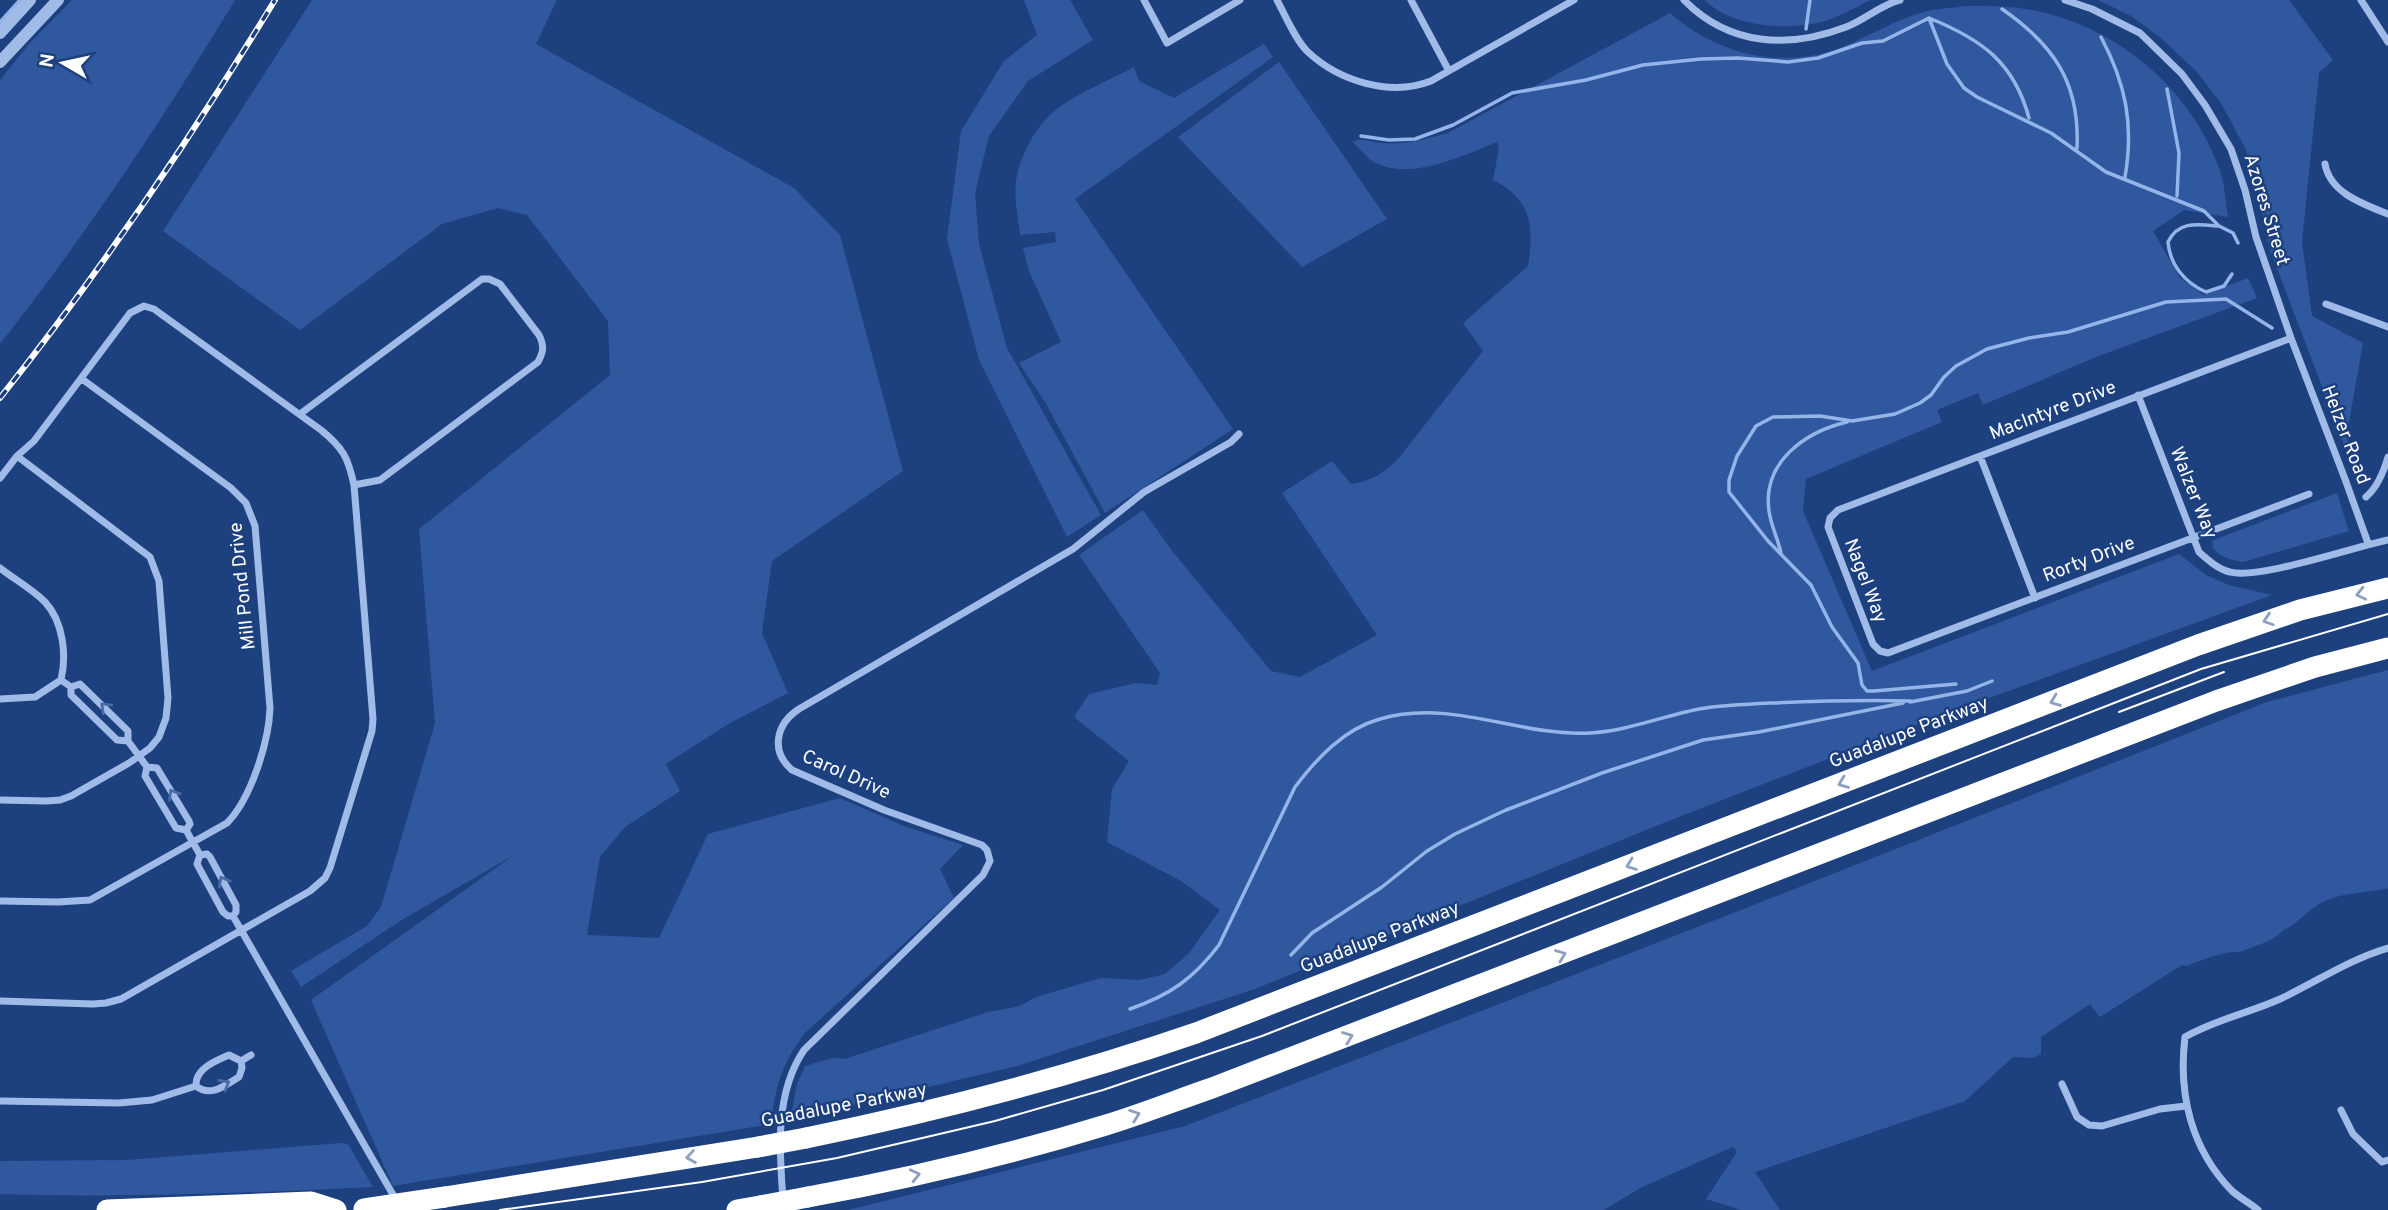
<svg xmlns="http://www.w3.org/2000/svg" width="2388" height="1210" viewBox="0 0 2388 1210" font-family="Overpass,sans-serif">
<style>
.green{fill:#30589e}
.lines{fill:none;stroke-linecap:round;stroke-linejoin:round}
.stream{stroke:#94b5ea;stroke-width:3.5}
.minor{stroke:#a1bbe9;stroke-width:7}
.tertiary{stroke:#a1bbe9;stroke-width:12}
.motorway{stroke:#fff;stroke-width:21}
.tram{stroke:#fff;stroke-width:2}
.rail-casing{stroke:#fff;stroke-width:6}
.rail{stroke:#1d407f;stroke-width:3.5;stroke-dasharray:10;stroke-linecap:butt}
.motorway-bridge{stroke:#fff;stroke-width:21}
.oneway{stroke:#8ea0bf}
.oneway2{stroke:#4b6ba4}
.labels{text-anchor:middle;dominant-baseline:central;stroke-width:5;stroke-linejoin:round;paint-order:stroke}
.street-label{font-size:19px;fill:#fff;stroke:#1d407f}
</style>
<rect width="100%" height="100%" fill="#1d407f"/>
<!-- green -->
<path class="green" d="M 72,0 L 235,0 C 163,119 86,235 0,344 L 0,80 L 29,44 Z
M 312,0 L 557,0 L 536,44 L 794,188 L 840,235 L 903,471 L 772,561 L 762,633 L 788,693 L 730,723 L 666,764 L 680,791 L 625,827 L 600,857 L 587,935 L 659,938 L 708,834 L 840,798 L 904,826 L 963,845 L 940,869 L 954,898 L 805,1033 C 781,1065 776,1085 771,1124 L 393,1186 L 311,1000 L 514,855 L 400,921 L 301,987 L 291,971 L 367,926 L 381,907 L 435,723 L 419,529 L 610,375 L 608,321 L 527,215 L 498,208 L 442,224 L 300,330 L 163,231 Z
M 1024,0 L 1070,0 L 1093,40 L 1028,81 L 989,136 L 975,193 L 979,244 L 1007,348 L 1101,515 L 1067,537 L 979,360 L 947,239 L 961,131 L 1004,61 L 1037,35 Z
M 1705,0 L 1871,0 C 1856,7 1841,16 1825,21 C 1791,31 1731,28 1705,0 Z
M 2098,0 L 2289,0 L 2333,60 L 2319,73 L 2302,242 L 2312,316 L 2363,343 L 2347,433 L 2351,463 L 2269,247 L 2258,192 L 2245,148 L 2222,105 L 2197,72 L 2161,38 L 2131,16 Z
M 1967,6 C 1991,6 2014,6 2037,11 C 2119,29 2188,87 2218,165 C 2225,180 2225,201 2228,217 L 2184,210 L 2153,231 L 2180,278 L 2204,295 L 2248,278 L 2257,298 L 2096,357 L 1983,405 L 1978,393 L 1937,410 L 1942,422 L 1806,479 L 1803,511 L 1872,671 L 2179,554 L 2206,575 L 2229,585 L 2272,595 L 1902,730 L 1656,826 L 1255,989 L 1017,1066 L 790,1120 L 797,1084 L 805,1066 L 832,1058 L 845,1059 L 988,1012 L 1020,1006 L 1036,997 L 1101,978 L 1139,980 L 1165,974 L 1189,953 L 1220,910 L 1181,881 L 1107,842 L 1112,789 L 1129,761 L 1074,717 L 1089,694 L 1135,683 L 1157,685 L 1160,673 L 1079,555 L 1143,510 L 1173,552 L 1271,671 L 1300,677 L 1377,635 L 1282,493 L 1332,461 L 1351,484 C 1371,481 1384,473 1398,459 L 1483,351 L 1463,323 L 1528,266 C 1534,227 1532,199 1493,180 L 1499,148 L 1497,142 C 1465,155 1413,180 1378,164 C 1369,161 1360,149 1353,142 C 1362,137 1371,142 1381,143 C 1405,145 1425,139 1448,133 L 1670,13 C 1715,53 1777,69 1835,50 C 1862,40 1887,24 1914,15 C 1931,9 1949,8 1967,6 Z
M 1264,44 L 1273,57 L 1075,199 L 1233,429 L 1105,513 L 1045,402 L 1019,363 L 1061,342 L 1029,271 L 1023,248 L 1056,242 L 1055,232 L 1020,235 C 1018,218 1014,198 1016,181 C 1019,159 1033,131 1050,115 C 1071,95 1109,81 1134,67 L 1139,81 L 1174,98 Z
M 1279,62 L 1387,219 L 1302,267 L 1178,137 Z
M 2337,493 L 2349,531 L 2243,562 C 2230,560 2220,557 2212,547 L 2214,545 L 2211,541 Z
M 2388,670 L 2388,888 C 2367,893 2343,892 2323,902 C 2310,908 2293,928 2283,930 C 2274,942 2253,946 2240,952 C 2228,950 2198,961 2187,966 L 2182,965 L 2100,1017 L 2090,1004 L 2041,1037 L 2041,1054 L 2033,1058 L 2013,1057 L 1965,1101 L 1755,1172 L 1780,1210 L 1741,1210 L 1706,1199 L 1737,1152 L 1733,1147 L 1642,1187 L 1604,1210 L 848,1210 L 1185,1126 L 1736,912 L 2267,702 Z
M 341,1143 L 348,1144 L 373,1187 C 248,1193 125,1198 0,1194 L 0,1161 L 126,1160 Z"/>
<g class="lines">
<!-- stream -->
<path class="stream" d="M 2002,9 C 2054,45 2080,83 2077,148
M 1929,18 L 1947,64 L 1964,88 L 1977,97 L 2051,133 L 2106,172 L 2204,211 L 2219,226 L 2233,233 L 2238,243
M 1929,18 C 1981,39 2014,62 2029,118
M 0,22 L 20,0
M 1806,29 L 1810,0
M 2101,37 C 2126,84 2134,125 2125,177
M 2167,89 L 2179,153 L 2177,196
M 1361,136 L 1389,140 L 1415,139 L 1453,125 L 1512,93 L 1586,80 L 1643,65 L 1701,59 L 1738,58 L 1788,62 L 1818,58 L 1862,43 L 1883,41 L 1929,18
M 2217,226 C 2197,224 2178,221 2168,242 C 2170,265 2185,283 2206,292 L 2224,286 L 2232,274
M 1781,553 C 1778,539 1771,526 1769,511 C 1762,462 1805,432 1847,422
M 1956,684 L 1874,691 L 1867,691 L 1862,685 L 1858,663 L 1832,627 L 1811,585 L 1768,541 L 1729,492 L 1729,480 L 1737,456 L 1756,426 L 1773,417 L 1820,416 L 1852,421 L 1895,414 L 1920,403 L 1931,395 L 1944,377 L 1956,366 L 1987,349 L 2029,338 L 2068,332 L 2166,302 L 2226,299 L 2272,328
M 1910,702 L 1967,691 L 1992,681
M 1291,955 L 1312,933 L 1382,887 L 1427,851 L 1455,834 L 1506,810 L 1602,773 L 1703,740 L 1759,732 L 1903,703
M 1130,1009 C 1170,995 1193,979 1219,945 L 1295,787 C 1317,758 1344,729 1380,719 C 1451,698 1520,737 1590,733 C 1627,731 1663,716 1699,709 C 1723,705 1749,704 1773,703 C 1819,701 1865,700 1911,701"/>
<!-- minor -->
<path class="minor" d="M 1144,0 L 1167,43 L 1240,0
M 1277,0 C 1285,15 1296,41 1308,52 C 1339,81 1390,97 1431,81 L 1574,0
M 1411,0 L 1449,71
M 1684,0 C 1729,46 1789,49 1846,27 C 1865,20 1880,5 1900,0
M 2065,0 L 2092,9 L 2140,33 L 2182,74 L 2205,105 L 2231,149 L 2245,190 L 2256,237 L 2291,338 L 2345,479 L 2368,543
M 2361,0 L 2388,42
M 2325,164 C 2330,193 2363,204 2388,214
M 2326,304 L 2388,327
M 2291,338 L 1838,510 L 1830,518 L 1828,527 L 1873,644 L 1880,651 L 1888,653 L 2309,494
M 2138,395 L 2199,552 C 2208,560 2218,569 2230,572 C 2258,580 2354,547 2388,540
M 300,414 L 482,279 L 489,279 L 500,284 L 539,335 C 544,345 544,351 538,362 L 380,480 L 354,485
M 1980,456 L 2035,598
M 0,478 L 17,456 L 34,441 L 130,313 L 144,306 L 154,309 L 321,430 C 343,448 348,457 354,485 L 373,719 L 372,731 L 330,868 L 325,878 L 310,891 L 121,999 L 106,1003 L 93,1004 L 0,1001
M 2366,497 C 2378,487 2384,471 2388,457
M 0,568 C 14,579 32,589 45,602 C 63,621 67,655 61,680 L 35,697 L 0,699
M 61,680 L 71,687 L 71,695 L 117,740 L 128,741
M 71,687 L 80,684 L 128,731 L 128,741 L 147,767 L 145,776 L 176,828 L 186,830
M 147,767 L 157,768 L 189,821 L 190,824 L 186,830 L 200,855 L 197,864 L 223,912 L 228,916 L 233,916
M 0,800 L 47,801 L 60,800 L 71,796 L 129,763 L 150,748 L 159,737 L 166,718 L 168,698 L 159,581 L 150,557 L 17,456
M 200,855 L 207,854 L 210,857 L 236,905 L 236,912 L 233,916 L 396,1200
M 0,901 L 58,902 L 90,900 L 227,823 C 251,799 269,741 270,708 L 255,526 L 246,503 L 231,488 L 82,379
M 241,1061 L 251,1055
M 2062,1084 L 2077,1117 L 2089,1125 L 2102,1126 L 2160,1109 L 2186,1106
M 196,1086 C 211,1098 225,1085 239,1077 L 242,1068 L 241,1061
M 196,1086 C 195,1069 215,1061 229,1055 L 241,1061
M 0,1101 L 119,1103 L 152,1100 L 196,1086
M 2341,1110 L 2353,1134 L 2382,1162 L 2388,1160
M 783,1199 C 779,1149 775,1093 804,1050 L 983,875 L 990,861 L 987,850 L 982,845 L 884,810 L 792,770 C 770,751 776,724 799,709 L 1073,549 L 1144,492 L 1231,442 L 1239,434
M 2258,1210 C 2250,1203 2240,1198 2232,1191 C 2191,1149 2178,1094 2185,1037 C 2214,1020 2249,1013 2280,999 C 2316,982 2350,959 2388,948"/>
<!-- tertiary -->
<path class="tertiary" d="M 0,33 L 30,0
M 0,62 L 58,0"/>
<!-- motorway -->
<path class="motorway" d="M 806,1138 C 938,1111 1068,1077 1196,1033 L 2198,645 L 2300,610 L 2388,588
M 445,1197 L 758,1147
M 808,1197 C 908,1179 1008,1155 1106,1125 C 1142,1114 1177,1100 1212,1088 L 2216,701 L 2315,667 L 2388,648
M 107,1210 L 311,1202 L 336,1210
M 737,1210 L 760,1206"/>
<!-- tram -->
<path class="tram" d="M 2119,712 L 2224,672
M 500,1210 L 702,1182 L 837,1158 L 995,1121 L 1103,1090 L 1262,1036 L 2201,669 L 2388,614"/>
<defs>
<path id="rail" d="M 0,398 C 101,271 191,138 275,0"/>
</defs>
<!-- rail casing -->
<use href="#rail" class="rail-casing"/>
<!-- rail -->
<use href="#rail" class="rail"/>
<!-- motorway-bridge -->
<path class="motorway-bridge" d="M 758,1147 L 806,1138
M 760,1206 L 808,1197
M 364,1209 L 445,1197"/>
</g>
<!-- one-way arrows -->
<defs><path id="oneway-chevron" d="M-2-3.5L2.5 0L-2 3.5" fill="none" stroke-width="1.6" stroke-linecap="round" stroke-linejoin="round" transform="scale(1.75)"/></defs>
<g class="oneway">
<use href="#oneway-chevron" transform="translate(2361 594) rotate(167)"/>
<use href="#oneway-chevron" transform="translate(2268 620) rotate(162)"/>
<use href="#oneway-chevron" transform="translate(2055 701) rotate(159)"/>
<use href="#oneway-chevron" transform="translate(1843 783) rotate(159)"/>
<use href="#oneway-chevron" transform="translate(1631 865) rotate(159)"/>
<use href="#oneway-chevron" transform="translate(1561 955) rotate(-21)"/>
<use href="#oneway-chevron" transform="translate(1348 1037) rotate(-21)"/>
<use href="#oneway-chevron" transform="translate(1135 1115) rotate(-20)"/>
<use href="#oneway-chevron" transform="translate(691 1157) rotate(171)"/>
<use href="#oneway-chevron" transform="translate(915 1175) rotate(-13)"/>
</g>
<g class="oneway2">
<use href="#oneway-chevron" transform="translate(105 707) rotate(-136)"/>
<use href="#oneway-chevron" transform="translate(173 794) rotate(-121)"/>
<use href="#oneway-chevron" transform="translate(223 881) rotate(-119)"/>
<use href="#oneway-chevron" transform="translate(225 1084) rotate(-30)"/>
</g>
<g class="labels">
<!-- street labels -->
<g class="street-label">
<text transform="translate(2266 210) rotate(73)">Azores Street</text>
<text transform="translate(2053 411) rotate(-21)">MacIntyre Drive</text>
<text transform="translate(2345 435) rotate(69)">Helzer Road</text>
<text transform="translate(2193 493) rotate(68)">Walzer Way</text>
<text transform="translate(2089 560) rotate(-21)">Rorty Drive</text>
<text transform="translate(1865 581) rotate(69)">Nagel Way</text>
<text transform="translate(243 586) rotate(-96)">Mill Pond Drive</text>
<text transform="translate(1909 733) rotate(-21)">Guadalupe Parkway</text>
<text transform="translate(846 775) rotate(24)">Carol Drive</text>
<text transform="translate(1380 938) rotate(-21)">Guadalupe Parkway</text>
<text transform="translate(844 1106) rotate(-11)">Guadalupe Parkway</text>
</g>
</g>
<!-- north arrow -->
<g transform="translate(63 63) rotate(279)" stroke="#1d407f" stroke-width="5" paint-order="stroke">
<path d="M0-5L12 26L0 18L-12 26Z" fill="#ffffff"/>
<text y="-10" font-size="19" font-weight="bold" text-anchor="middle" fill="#ffffff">N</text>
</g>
</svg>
